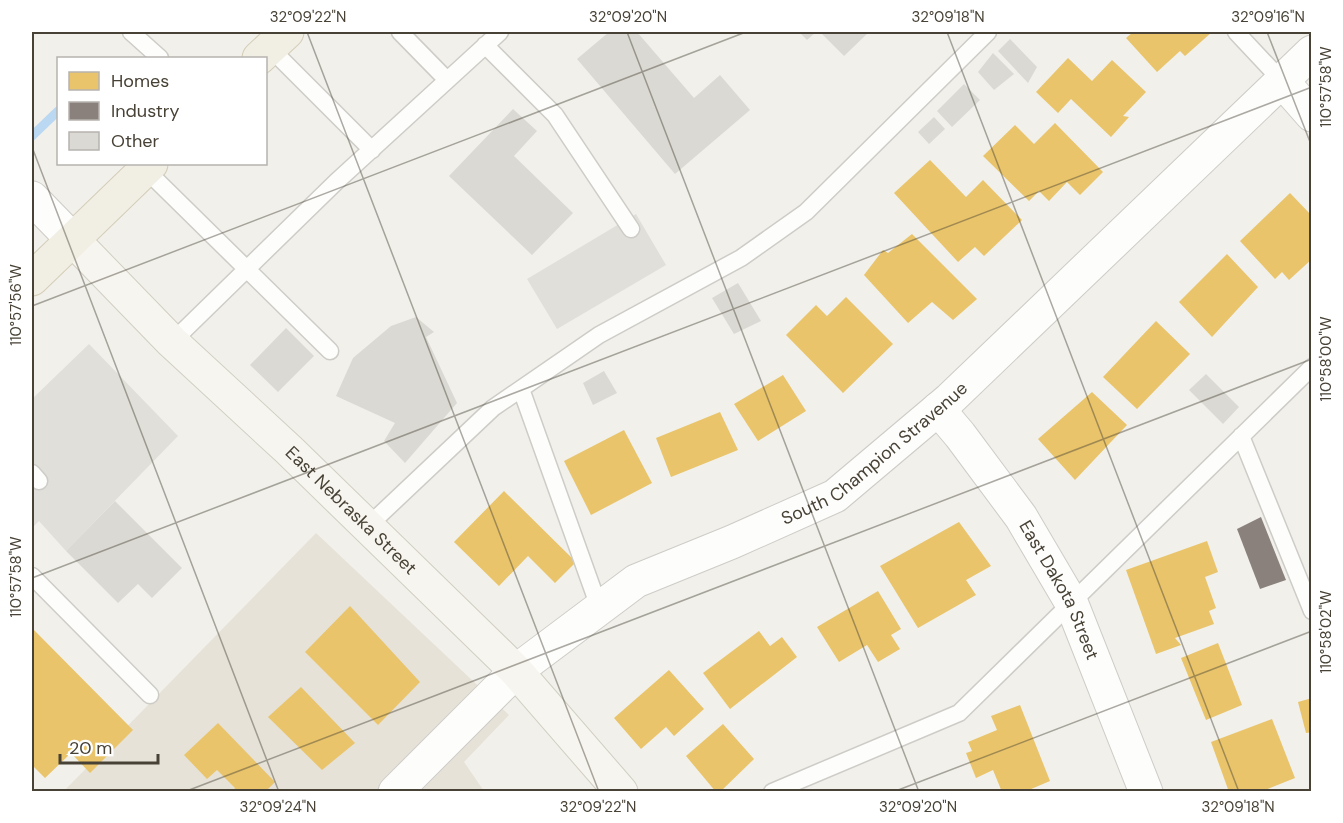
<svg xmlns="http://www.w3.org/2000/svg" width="1343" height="823" viewBox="0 0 1343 823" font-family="'DM Sans',sans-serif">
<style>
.residential{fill:#e6e2d8}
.parking{fill:#e1dfda}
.homes{fill:#e9c46a}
.industry{fill:#8a817c}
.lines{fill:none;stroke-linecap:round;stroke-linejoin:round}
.stream{stroke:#bad8f1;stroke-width:9}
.building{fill:#dbd9d3}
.lane-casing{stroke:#ceccc7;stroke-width:19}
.street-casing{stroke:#ceccc7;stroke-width:35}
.secondary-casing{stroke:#d1cec2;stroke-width:35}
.primary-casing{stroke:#d4cdb8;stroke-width:35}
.lane{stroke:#fdfdfc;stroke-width:16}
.street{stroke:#fdfdfc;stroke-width:33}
.secondary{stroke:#f7f5ef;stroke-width:33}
.primary{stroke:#f1eee4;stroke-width:33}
.ticks{fill:none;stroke:#484236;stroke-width:1.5;stroke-opacity:0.45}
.labels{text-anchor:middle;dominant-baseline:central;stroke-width:6;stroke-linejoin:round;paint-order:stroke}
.street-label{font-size:18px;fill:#484236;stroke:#fff}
.neatline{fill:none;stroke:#484236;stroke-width:2}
.ticks-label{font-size:15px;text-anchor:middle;fill:#484236}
</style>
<rect width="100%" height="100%" fill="#f1f0eb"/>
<!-- residential -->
<path class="residential" d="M 316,533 L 509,715 L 464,762 L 484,791 L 63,792 Z"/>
<!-- parking -->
<path class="parking" d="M 636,214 L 666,265 L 557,329 L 527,279 Z
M 89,344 L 178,436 L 66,551 L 39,521 L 32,528 L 32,399 Z"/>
<!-- homes -->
<path class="homes" d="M 1133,32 L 1212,32 L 1185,56 L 1180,51 L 1157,72 L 1126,38 Z
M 1068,58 L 1092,81 L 1112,60 L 1146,92 L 1123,116 L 1129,117 L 1111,137 L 1071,99 L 1058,113 L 1036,92 Z
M 1055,123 L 1103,172 L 1080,195 L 1067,182 L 1049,201 L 1039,191 L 1029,201 L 983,156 L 1015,125 L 1034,144 Z
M 930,160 L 966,197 L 983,180 L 1022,220 L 984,256 L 975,247 L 958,262 L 894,193 Z
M 1290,193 L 1312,216 L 1312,259 L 1289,280 L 1282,272 L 1275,279 L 1240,241 Z
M 912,234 L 977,299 L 953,320 L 932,302 L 908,323 L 864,275 L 883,250 L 888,253 Z
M 1227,254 L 1258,287 L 1212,337 L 1179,302 Z
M 846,297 L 893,344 L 843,393 L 786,335 L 816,305 L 827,316 Z
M 1156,321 L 1190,354 L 1137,409 L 1103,377 Z
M 783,375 L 806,411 L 758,441 L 734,404 Z
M 1092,392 L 1127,425 L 1075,480 L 1038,439 Z
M 720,412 L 738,450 L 671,477 L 656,438 Z
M 624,430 L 652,483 L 591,515 L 564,461 Z
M 504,491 L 576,562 L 555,583 L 528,556 L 499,586 L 454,542 Z
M 959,522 L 991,566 L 966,580 L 976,595 L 918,628 L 880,566 Z
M 1207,541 L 1218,572 L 1205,577 L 1216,608 L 1209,611 L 1214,624 L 1175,638 L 1181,645 L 1156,654 L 1126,570 Z
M 878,591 L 901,629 L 891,635 L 900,649 L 878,662 L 867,645 L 839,662 L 817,627 Z
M 350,606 L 420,682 L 378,725 L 305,652 Z
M 32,628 L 133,730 L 90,773 L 71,753 L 45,778 L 32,765 Z
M 759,631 L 770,646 L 782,637 L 797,657 L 730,709 L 703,673 Z
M 1218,643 L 1242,705 L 1206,720 L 1181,658 Z
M 669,670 L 704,709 L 674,736 L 666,727 L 641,749 L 614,718 Z
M 301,687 L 355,743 L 322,770 L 268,717 Z
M 1312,698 L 1312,732 L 1306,733 L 1298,702 Z
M 1020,705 L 1050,781 L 1024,792 L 1002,792 L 993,770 L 976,778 L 966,753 L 972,751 L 968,742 L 997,730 L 991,716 Z
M 1272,719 L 1295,778 L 1260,792 L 1229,792 L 1211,742 Z
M 218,723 L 275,782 L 265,792 L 232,792 L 235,788 L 217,770 L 207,779 L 184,755 Z
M 723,724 L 754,759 L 720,792 L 716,792 L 686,756 Z"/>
<!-- industry -->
<path class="industry" d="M 1261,517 L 1286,580 L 1260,589 L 1237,529 Z"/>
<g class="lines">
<!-- stream -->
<path class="stream" d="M 32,136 L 58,111"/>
</g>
<!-- building -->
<path class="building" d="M 609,32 L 637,32 L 694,98 L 720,75 L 750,110 L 675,174 L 577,59 Z
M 799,32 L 816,32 L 807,40 Z
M 820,32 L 869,32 L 844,56 Z
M 1010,39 L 1037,67 L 1028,83 L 998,51 Z
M 993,53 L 1014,74 L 994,90 L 978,72 Z
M 964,84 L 980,100 L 952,127 L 937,111 Z
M 513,109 L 537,131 L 514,156 L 573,213 L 532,255 L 449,176 Z
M 934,117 L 945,129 L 929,144 L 918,132 Z
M 738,283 L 761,321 L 734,334 L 712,298 Z
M 416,317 L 434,332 L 426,337 L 457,403 L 405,463 L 384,441 L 395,423 L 336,396 L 353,358 L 391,326 Z
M 286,328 L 314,356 L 278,392 L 250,365 Z
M 604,371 L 617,393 L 593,405 L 583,383 Z
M 1206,374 L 1239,407 L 1223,424 L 1189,390 Z
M 115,501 L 182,568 L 152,598 L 138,584 L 118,603 L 66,551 Z"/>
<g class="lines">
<defs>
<path id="lane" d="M 131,32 L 160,58
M 400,32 L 447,80
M 1236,32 L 1282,81
M 485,45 L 555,115 L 631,229
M 270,48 L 372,150
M 145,169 L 330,351
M 172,342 L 336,182 L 500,32
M 521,389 L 599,607
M 1241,436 L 1312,611
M 32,473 L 39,481
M 367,527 L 493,408 L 599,335 L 741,258 L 806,212 L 988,32
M 32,576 L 150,695
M 772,792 L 959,713 L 1312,367"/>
<g id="street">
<path d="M 1282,81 L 1312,115"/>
<path d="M 32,198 L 73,240"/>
<path id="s1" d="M 938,409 L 960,435 L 1021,517 L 1071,602 L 1146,792"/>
<path id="s2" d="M 395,792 L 516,671 L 636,581 L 732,542 L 835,496 L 950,399 L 1312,52"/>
</g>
<g id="secondary">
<path id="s3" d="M 73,240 L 172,342 L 289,450 L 516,671 L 621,792"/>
</g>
<path id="primary" d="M 259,58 L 287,32
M 32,279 L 151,164"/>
</defs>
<!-- lane casing -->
<use href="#lane" class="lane-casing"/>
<!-- street casing -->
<use href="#street" class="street-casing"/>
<!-- secondary casing -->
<use href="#secondary" class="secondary-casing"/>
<!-- primary casing -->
<use href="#primary" class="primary-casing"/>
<!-- lane -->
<use href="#lane" class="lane"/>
<!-- street -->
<use href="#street" class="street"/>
<!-- secondary -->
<use href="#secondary" class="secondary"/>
<!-- primary -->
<use href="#primary" class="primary"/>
</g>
<!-- ticks -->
<path class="ticks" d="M 307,32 L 599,792M 627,32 L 919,792M 947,32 L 1239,792M 1267,32 L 1312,147M 32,34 L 37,32M 32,147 L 279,792M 32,306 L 746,32M 32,578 L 1312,87M 184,792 L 1312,359M 893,792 L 1312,631"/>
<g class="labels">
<!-- street labels -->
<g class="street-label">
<text stroke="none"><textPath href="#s2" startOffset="594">South Champion Stravenue</textPath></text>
<text stroke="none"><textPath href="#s3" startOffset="388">East Nebraska Street</textPath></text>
<text stroke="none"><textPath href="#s1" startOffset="219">East Dakota Street</textPath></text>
</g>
</g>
<!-- border -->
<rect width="1343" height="823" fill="none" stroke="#ffffff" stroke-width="66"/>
<!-- legend -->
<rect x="57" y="57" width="210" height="108" fill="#ffffff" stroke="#b6b3af" stroke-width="1.5"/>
<rect x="69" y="72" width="30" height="18" fill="#e9c46a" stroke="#b6b3af" stroke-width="1.5"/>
<text x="111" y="87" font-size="18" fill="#484236">Homes</text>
<rect x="69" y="102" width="30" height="18" fill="#8a817c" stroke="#b6b3af" stroke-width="1.5"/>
<text x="111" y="117" font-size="18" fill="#484236">Industry</text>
<rect x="69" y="132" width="30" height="18" fill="#dbd9d3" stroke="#b6b3af" stroke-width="1.5"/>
<text x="111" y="147" font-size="18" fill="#484236">Other</text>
<!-- scale -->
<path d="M60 754v9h98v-9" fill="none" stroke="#484236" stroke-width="3"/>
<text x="69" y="754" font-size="18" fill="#484236" stroke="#ffffff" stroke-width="4.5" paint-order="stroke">20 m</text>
<rect x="33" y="33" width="1277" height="757" class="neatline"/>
<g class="ticks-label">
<text x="308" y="22">32°09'22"N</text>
<text x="628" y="22">32°09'20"N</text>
<text x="948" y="22">32°09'18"N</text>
<text x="1268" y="22">32°09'16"N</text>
<text transform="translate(1326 87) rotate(-90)" y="5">110°57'58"W</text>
<text transform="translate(16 305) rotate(-90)" y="5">110°57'56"W</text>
<text transform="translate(1326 359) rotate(-90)" y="5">110°58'00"W</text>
<text transform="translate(16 577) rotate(-90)" y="5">110°57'58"W</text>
<text transform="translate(1326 632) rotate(-90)" y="5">110°58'02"W</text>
<text x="278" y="812">32°09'24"N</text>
<text x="598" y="812">32°09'22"N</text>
<text x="918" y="812">32°09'20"N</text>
<text x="1238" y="812">32°09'18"N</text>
</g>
</svg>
